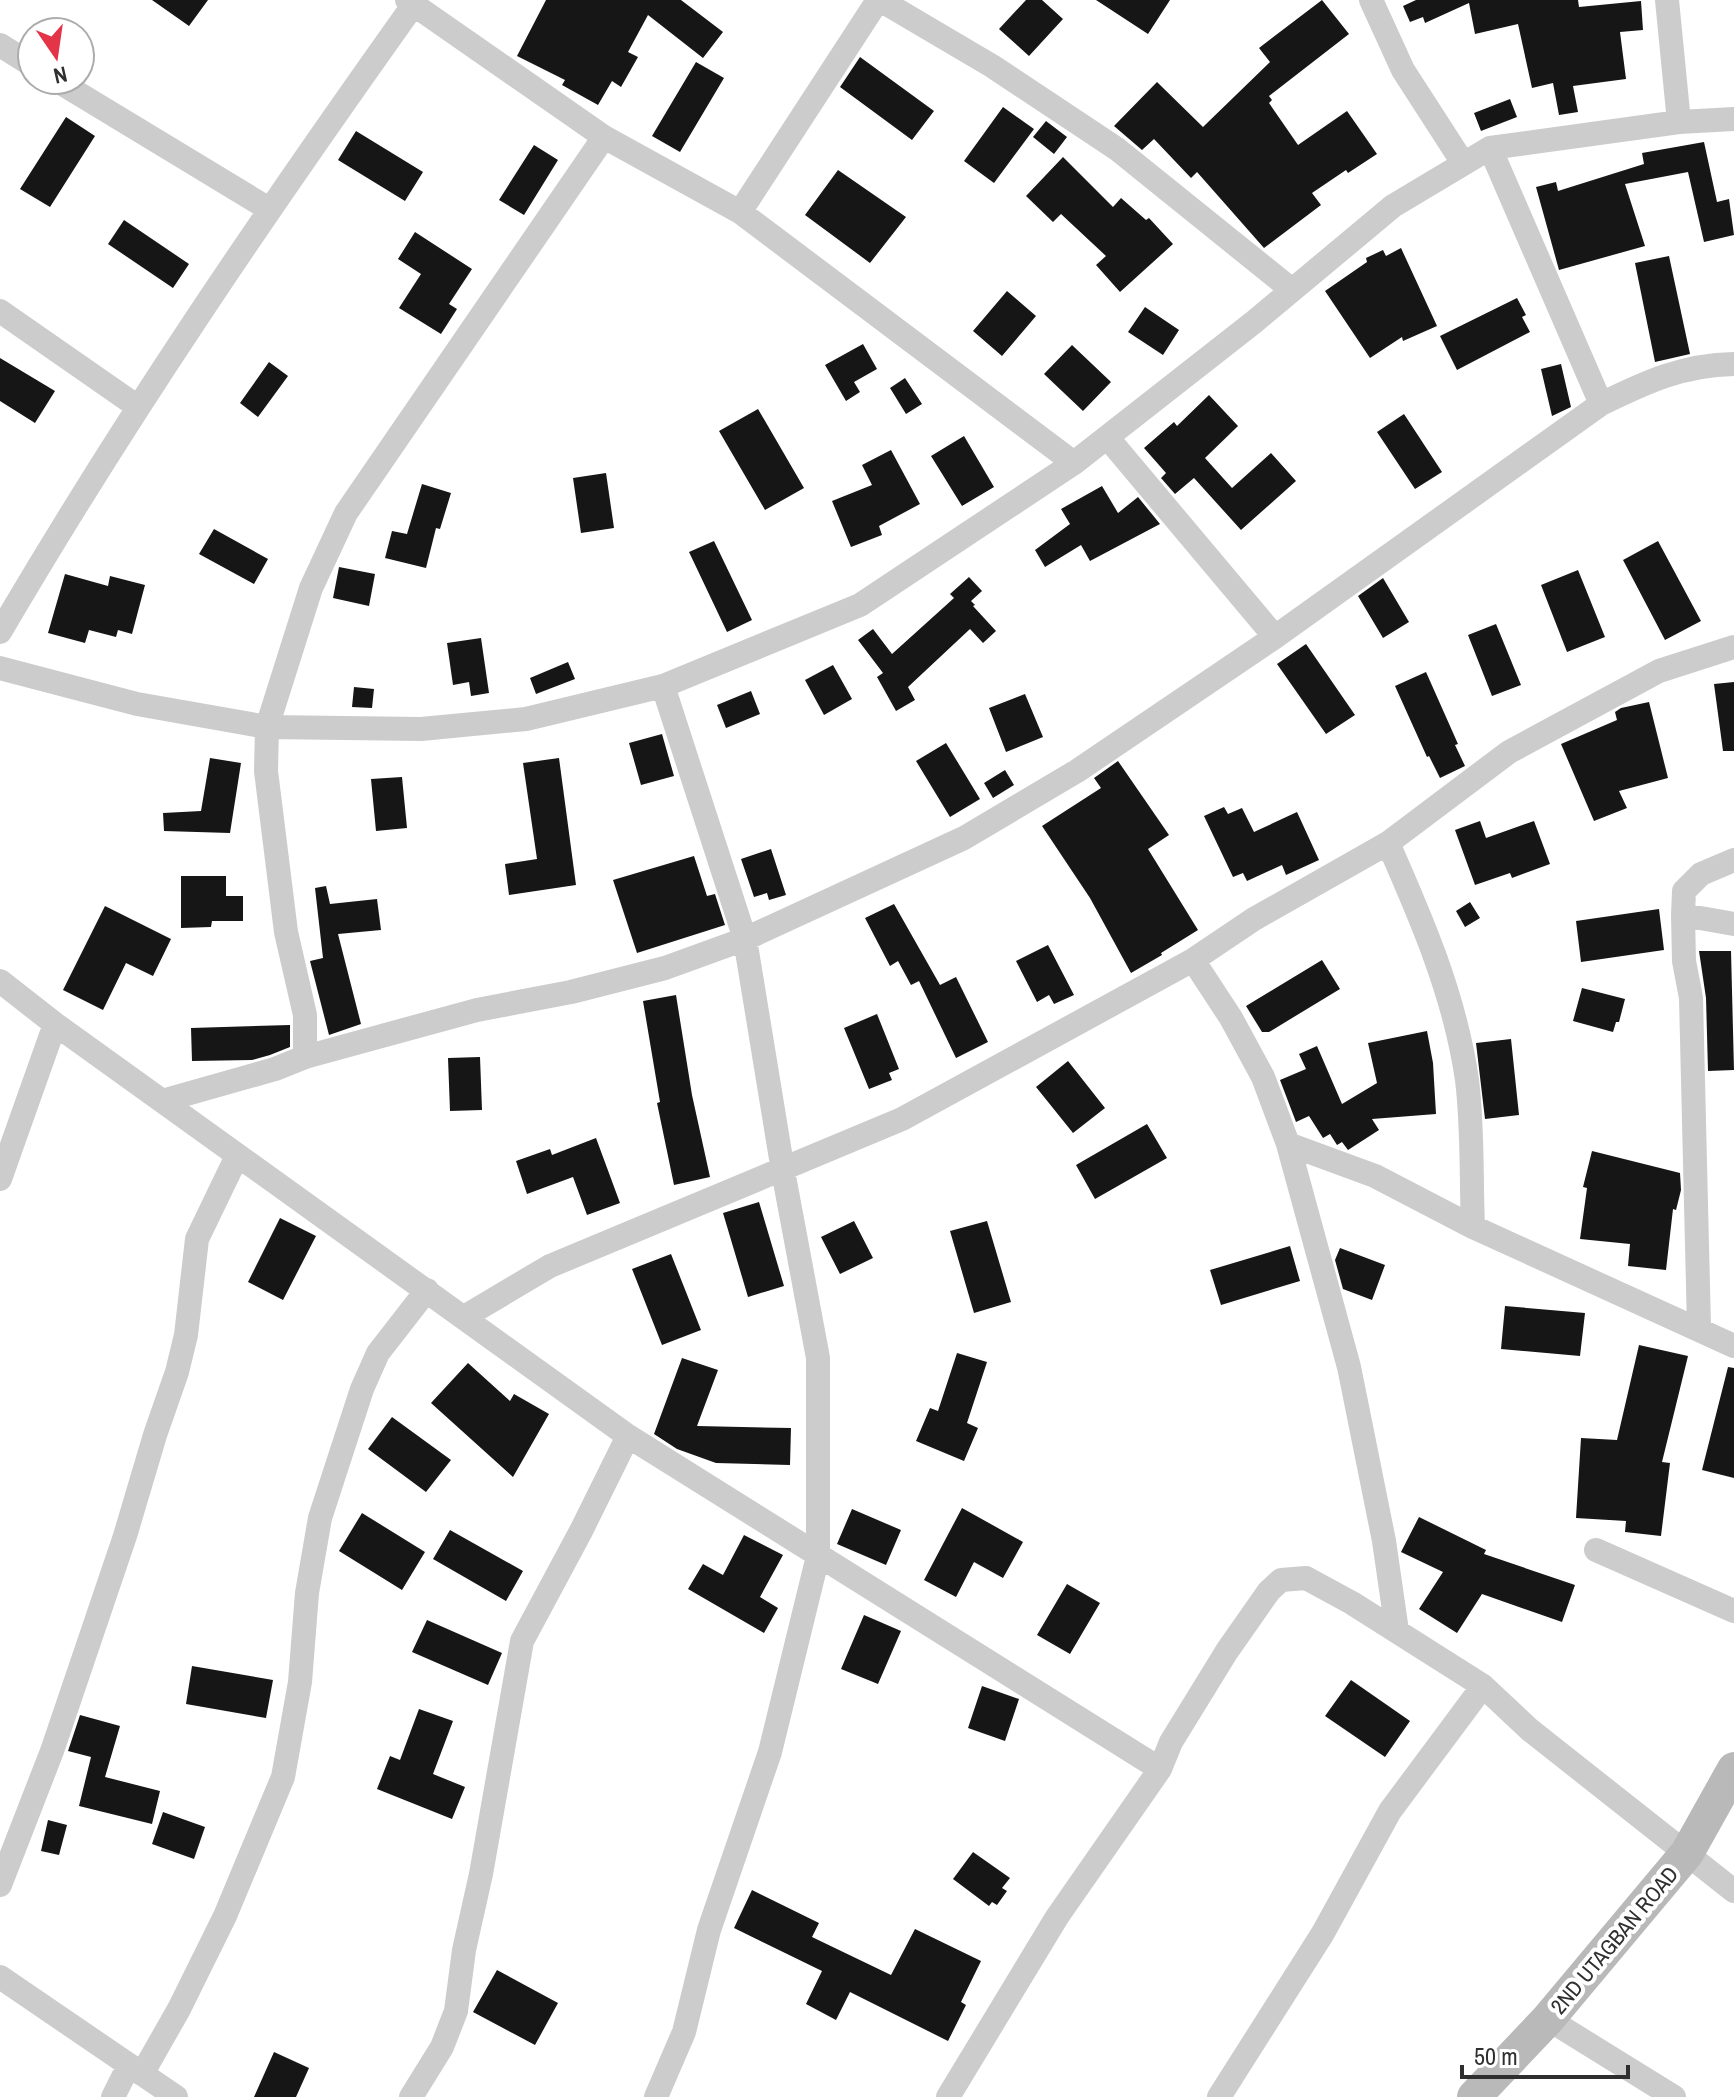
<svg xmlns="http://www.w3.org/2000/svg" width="1734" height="2097" viewBox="0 0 1734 2097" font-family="'Archivo Narrow',sans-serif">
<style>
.building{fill:#161616}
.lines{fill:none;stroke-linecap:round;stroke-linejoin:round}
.street{stroke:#ccc;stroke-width:24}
.secondary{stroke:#b9b9b9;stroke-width:34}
.labels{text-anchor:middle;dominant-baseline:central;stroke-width:8;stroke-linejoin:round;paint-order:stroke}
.street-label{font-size:22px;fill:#2f2f2f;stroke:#fff}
</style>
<rect width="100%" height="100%" fill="#fff"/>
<!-- building -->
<path class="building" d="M 152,0 L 208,0 L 189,26 Z
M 546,0 L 681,0 L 723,32 L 703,58 L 648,15 L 628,52 L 638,57 L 621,87 L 612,81 L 598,105 L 562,85 L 565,80 L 517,56 Z
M 1026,0 L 1042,0 L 1063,19 L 1029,56 L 999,29 Z
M 1096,0 L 1170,0 L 1148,34 Z
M 1322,0 L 1349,34 L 1269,96 L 1272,100 L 1269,103 L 1298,145 L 1347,111 L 1377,154 L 1348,173 L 1346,170 L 1312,193 L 1321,205 L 1264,248 L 1197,172 L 1191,178 L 1154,139 L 1142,150 L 1114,126 L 1157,82 L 1203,127 L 1270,62 L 1259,48 Z
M 1416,0 L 1578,0 L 1579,7 L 1641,1 L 1643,30 L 1620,32 L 1626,79 L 1573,86 L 1578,112 L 1559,115 L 1553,83 L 1532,88 L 1518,24 L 1475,34 L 1469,3 L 1425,23 L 1423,17 L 1410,22 L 1403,6 Z
M 860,57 L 934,111 L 912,140 L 840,87 Z
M 696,62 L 724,78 L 680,152 L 652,136 Z
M 1510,99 L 1517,117 L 1481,131 L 1474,113 Z
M 1003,107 L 1034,129 L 994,183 L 964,161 Z
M 66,117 L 95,136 L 50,207 L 20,189 Z
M 1046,121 L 1067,137 L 1054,154 L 1033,137 Z
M 356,131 L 423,172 L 405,201 L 338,160 Z
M 1704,142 L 1717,202 L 1729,199 L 1734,235 L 1704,242 L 1688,172 L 1625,184 L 1645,246 L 1559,270 L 1536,187 L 1556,182 L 1558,191 L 1644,164 L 1642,153 Z
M 534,145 L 558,160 L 524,215 L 499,200 Z
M 1063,157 L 1113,207 L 1121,198 L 1146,220 L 1149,218 L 1173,244 L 1120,292 L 1096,265 L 1106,256 L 1061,214 L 1053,222 L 1026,196 Z
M 838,170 L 906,217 L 870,263 L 805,215 Z
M 124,220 L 189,264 L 173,288 L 108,244 Z
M 415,232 L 472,269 L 449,304 L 457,309 L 441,334 L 399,308 L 421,274 L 398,259 Z
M 1401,248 L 1437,326 L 1403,341 L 1402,337 L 1370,358 L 1325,291 L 1367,262 L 1366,258 L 1383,250 L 1386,256 Z
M 1669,256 L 1690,354 L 1655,362 L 1635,263 Z
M 1007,291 L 1036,316 L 1002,356 L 973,331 Z
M 1517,298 L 1526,315 L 1522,317 L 1530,332 L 1457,370 L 1440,336 Z
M 1145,307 L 1179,330 L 1163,355 L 1128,332 Z
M 863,344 L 877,369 L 854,382 L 860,392 L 846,401 L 825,365 Z
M 1072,345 L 1111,382 L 1083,411 L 1044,374 Z
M 0,358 L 55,391 L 35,423 L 0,401 Z
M 269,362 L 288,376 L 258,417 L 240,403 Z
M 1561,364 L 1571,407 L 1552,416 L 1541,369 Z
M 905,378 L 922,404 L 906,414 L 890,388 Z
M 1209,395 L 1238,426 L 1205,458 L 1232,488 L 1271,453 L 1296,481 L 1241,530 L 1194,478 L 1175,494 L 1161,478 L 1166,473 L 1144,448 L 1174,422 L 1177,426 Z
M 758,409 L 804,488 L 765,510 L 719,431 Z
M 1404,414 L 1442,472 L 1415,489 L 1377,432 Z
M 964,436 L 994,487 L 962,506 L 931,456 Z
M 891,450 L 920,504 L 879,526 L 882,535 L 851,547 L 832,501 L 872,485 L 862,465 Z
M 606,473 L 614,528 L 581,533 L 573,478 Z
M 422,484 L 451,493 L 440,529 L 436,528 L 426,568 L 385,558 L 392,531 L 407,534 Z
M 1102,486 L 1118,513 L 1138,497 L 1160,524 L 1090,561 L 1081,545 L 1045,567 L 1035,550 L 1070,524 L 1061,509 Z
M 214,529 L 268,559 L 254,584 L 199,554 Z
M 714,541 L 752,620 L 727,632 L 689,552 Z
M 1658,541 L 1701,621 L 1665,640 L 1623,560 Z
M 339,567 L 375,574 L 369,606 L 333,598 Z
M 1578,570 L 1605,637 L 1567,652 L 1541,585 Z
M 65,574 L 108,586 L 110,576 L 145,585 L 132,634 L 118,630 L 116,637 L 89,630 L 85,643 L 48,633 Z
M 969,577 L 982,591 L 971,601 L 975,605 L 973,606 L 996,631 L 983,643 L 970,629 L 908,687 L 915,700 L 896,711 L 877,677 L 883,673 L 858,640 L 873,629 L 892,654 L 954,598 L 950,594 Z
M 1383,578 L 1409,622 L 1383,638 L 1358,596 Z
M 1496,624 L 1521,685 L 1492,696 L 1468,635 Z
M 481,638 L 489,693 L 471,696 L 469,682 L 453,685 L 447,643 Z
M 1306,644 L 1355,715 L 1326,734 L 1277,664 Z
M 568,662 L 575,679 L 536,694 L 530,678 Z
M 833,665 L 852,699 L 824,715 L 805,680 Z
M 1426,672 L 1458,744 L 1455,745 L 1465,766 L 1440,778 L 1429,756 L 1427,757 L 1395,686 Z
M 1734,682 L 1734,751 L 1723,751 L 1714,684 Z
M 354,687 L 374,689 L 372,708 L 352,707 Z
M 751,691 L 760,714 L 726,728 L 717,705 Z
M 1025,694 L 1043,737 L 1006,752 L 989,708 Z
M 1649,702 L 1668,778 L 1619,791 L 1627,808 L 1594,821 L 1561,744 L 1617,720 L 1615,712 L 1621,708 Z
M 662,734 L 674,776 L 641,785 L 629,743 Z
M 946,743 L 980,799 L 950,817 L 916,761 Z
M 210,758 L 241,763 L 230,833 L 164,831 L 163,813 L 201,811 Z
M 559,758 L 576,885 L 509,895 L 505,864 L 537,859 L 523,763 Z
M 1118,761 L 1169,835 L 1148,849 L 1198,930 L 1161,953 L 1162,955 L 1131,973 L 1090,898 L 1042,826 L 1101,788 L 1094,778 Z
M 1005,770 L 1014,785 L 993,798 L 984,783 Z
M 402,777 L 407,828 L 376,831 L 371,779 Z
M 1224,807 L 1228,814 L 1242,808 L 1254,832 L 1297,812 L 1319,860 L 1286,875 L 1282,865 L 1247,881 L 1243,873 L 1233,877 L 1204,816 Z
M 1480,821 L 1486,838 L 1534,821 L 1550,864 L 1512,878 L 1510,873 L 1475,885 L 1455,830 Z
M 771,849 L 786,895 L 769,900 L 767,893 L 754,897 L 741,859 Z
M 694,856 L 707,896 L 715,894 L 725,925 L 637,953 L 613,880 Z
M 181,876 L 226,876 L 226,896 L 243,896 L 243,921 L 212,921 L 211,927 L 181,928 Z
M 326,886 L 330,904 L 377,899 L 381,930 L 338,934 L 361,1024 L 329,1035 L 310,961 L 323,958 L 315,888 Z
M 1470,902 L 1480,918 L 1465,927 L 1456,911 Z
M 894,904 L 940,985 L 956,977 L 988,1042 L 956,1058 L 919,981 L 911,985 L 898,961 L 890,966 L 865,918 Z
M 105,906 L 171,939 L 153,976 L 126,963 L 103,1010 L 63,990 Z
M 1659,909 L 1664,950 L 1581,962 L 1576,921 Z
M 1048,945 L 1074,995 L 1054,1004 L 1049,995 L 1037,1002 L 1016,961 Z
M 1699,951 L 1731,951 L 1734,1070 L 1708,1071 L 1706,998 Z
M 1322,960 L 1340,989 L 1269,1032 L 1262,1032 L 1246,1006 Z
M 1582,988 L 1625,999 L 1619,1022 L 1616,1022 L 1613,1032 L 1573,1021 Z
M 676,995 L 692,1095 L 710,1177 L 674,1185 L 657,1103 L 660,1102 L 643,1001 Z
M 877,1014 L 899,1069 L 889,1073 L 892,1080 L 869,1089 L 844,1028 Z
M 290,1025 L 290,1047 L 270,1055 L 252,1060 L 192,1061 L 191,1028 Z
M 1427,1031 L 1433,1063 L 1436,1114 L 1372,1119 L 1379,1130 L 1348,1150 L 1342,1142 L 1337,1145 L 1330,1134 L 1323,1138 L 1309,1116 L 1296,1122 L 1280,1080 L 1306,1069 L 1299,1054 L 1317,1046 L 1342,1104 L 1377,1083 L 1368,1043 Z
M 1511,1039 L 1519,1115 L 1485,1119 L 1476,1043 Z
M 480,1057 L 482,1110 L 450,1111 L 448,1058 Z
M 1068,1061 L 1105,1108 L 1073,1133 L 1036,1087 Z
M 1147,1124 L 1167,1158 L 1095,1199 L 1076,1165 Z
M 596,1138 L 620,1203 L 587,1215 L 573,1177 L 527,1194 L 516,1161 L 550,1149 L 552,1155 Z
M 1592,1151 L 1680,1173 L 1681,1190 L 1676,1210 L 1673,1209 L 1666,1270 L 1628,1266 L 1630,1244 L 1580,1239 L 1587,1188 L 1583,1187 Z
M 759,1202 L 784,1286 L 748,1297 L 723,1213 Z
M 280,1218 L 316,1236 L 283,1300 L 248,1282 Z
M 854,1221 L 873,1258 L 840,1274 L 821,1237 Z
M 987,1221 L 1011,1302 L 974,1313 L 950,1231 Z
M 1290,1246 L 1300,1281 L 1221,1305 L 1210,1270 Z
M 1340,1248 L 1385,1265 L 1372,1300 L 1343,1289 L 1335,1260 Z
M 671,1254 L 701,1330 L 662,1345 L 632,1269 Z
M 1505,1306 L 1585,1313 L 1580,1356 L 1501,1349 Z
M 1639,1345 L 1688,1356 L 1662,1462 L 1670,1463 L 1661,1536 L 1625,1532 L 1626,1521 L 1576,1518 L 1581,1438 L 1617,1440 Z
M 957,1353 L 987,1362 L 967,1423 L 978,1428 L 964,1461 L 916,1441 L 930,1408 L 938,1411 Z
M 682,1358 L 718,1370 L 697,1426 L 791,1428 L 790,1465 L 716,1463 L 677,1449 L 654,1434 Z
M 468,1363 L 510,1401 L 514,1394 L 549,1414 L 513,1477 L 431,1403 Z
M 1728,1367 L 1734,1368 L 1734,1478 L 1702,1470 Z
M 392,1417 L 451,1460 L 426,1492 L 368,1449 Z
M 962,1508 L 1023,1542 L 1003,1578 L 974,1562 L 956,1597 L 924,1580 Z
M 852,1509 L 901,1530 L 886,1565 L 837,1544 Z
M 362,1513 L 425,1552 L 402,1590 L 339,1551 Z
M 1419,1517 L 1486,1550 L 1484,1554 L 1575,1585 L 1562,1622 L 1482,1594 L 1457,1633 L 1419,1609 L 1443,1572 L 1401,1552 Z
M 450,1530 L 523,1571 L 506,1601 L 433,1559 Z
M 744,1535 L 783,1555 L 760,1597 L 778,1608 L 764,1633 L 688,1589 L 703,1564 L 723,1575 Z
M 1067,1584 L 1100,1603 L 1070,1654 L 1037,1635 Z
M 864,1615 L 901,1631 L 878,1684 L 841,1669 Z
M 427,1620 L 502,1653 L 488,1685 L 412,1652 Z
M 192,1666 L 273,1680 L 266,1718 L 186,1704 Z
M 1351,1680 L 1410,1721 L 1385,1757 L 1325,1716 Z
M 982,1686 L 1019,1699 L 1005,1741 L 968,1728 Z
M 419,1709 L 453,1721 L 433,1774 L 465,1787 L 452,1819 L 377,1789 L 390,1756 L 400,1760 Z
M 80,1715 L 120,1726 L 105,1777 L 160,1791 L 152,1824 L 79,1806 L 91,1757 L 68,1751 Z
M 163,1812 L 205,1827 L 194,1859 L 152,1844 Z
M 48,1820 L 67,1825 L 59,1855 L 41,1851 Z
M 973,1852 L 1010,1878 L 1002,1888 L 1007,1891 L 997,1905 L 992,1902 L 989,1906 L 953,1879 Z
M 752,1890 L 819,1923 L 812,1937 L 891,1975 L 915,1929 L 981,1961 L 961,2002 L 966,2005 L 948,2041 L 850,1992 L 836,2020 L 806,2004 L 822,1971 L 734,1928 Z
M 497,1970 L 558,2003 L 535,2045 L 473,2012 Z
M 274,2052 L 309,2068 L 296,2097 L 254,2097 Z"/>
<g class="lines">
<!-- street -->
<path class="street" d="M 407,0 L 604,137 L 740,212 L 1074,463
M 880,0 L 992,66 L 1117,149 L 1292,290
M 1371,0 L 1403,70 L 1463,163
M 1667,0 L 1679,122
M 0,45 L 32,65
M 56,80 L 269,209
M 1490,148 L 1601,404
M 740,212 L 878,0
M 0,311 L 138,407
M 1107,437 L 1275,637
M 0,632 C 127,415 268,209 414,4
M 0,668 L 137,704 L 267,727 L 421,729 L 526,719 L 663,686 L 860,605 L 1074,463 L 1254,322 L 1393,206 L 1490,148 L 1679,122 L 1734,119
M 1388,843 C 1422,920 1455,996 1467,1080 C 1473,1128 1471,1179 1473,1227
M 1683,915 L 1684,891 L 1701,874 L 1734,860
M 1193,960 L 1231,1018 L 1263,1077 L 1288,1144
M 0,981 L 55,1024 L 628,1436 L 1160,1769
M 305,1057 L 305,1015 L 286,932 L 266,771 L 267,727 L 311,588 L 346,513 L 604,137
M 162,1101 L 275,1069 L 305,1057 L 477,1010 L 571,992 L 665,968 L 745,939 L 964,838 L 1077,771 L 1275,637 L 1601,404 C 1646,382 1682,365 1734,364
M 0,1179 L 55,1024
M 464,1317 L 550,1266 L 902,1119 L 1193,960 L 1254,919 L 1388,843 L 1509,752 L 1659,671 L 1734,647
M 1699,1327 L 1691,998 L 1684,961 L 1683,915 L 1734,924
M 1596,1550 L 1734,1611
M 1397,1631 L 1384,1541 L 1349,1367 L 1288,1144 L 1375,1176 L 1473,1227 L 1734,1346
M 0,1885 L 52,1751 L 125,1536 L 155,1435 L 177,1372 L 186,1335 L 197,1239 L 237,1156
M 0,1977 L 176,2097
M 1548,2019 L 1674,2097
M 142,2074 L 179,2009 L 225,1916 L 283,1777 L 300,1682 L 307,1593 L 320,1518 L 362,1389 L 378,1353 L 427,1290
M 113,2097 L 129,2065
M 411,2097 L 442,2047 L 456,2011 L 464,1950 L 481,1874 L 522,1641 L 581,1531 L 628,1436
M 656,2097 L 684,2032 L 709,1930 L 770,1752 L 818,1556 L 818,1358 L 783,1171 L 745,939 L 663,686
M 948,2097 L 1057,1917 L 1160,1769 L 1171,1742 L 1227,1651 L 1269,1591 L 1281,1580 L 1306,1578 L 1352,1603 L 1483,1686 L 1530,1730 L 1734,1891
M 1219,2097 L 1323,1933 L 1390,1811 L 1483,1686"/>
<!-- secondary -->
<path class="secondary" d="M 1474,2097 L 1548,2019 L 1687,1853 L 1734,1769"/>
</g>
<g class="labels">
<!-- street labels -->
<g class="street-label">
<text transform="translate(1614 1940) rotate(-50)">2ND UTAGBAN ROAD</text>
</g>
</g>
<!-- north arrow -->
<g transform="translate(56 56) rotate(167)"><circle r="38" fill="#ffffff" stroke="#acacac" stroke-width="2"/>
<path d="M0-6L14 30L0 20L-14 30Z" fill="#e33448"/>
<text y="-12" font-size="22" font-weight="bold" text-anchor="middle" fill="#2f2f2f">N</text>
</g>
<!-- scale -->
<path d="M1462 2065v12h166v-12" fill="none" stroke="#2f2f2f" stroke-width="4"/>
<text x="1474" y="2065" font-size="24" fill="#2f2f2f" stroke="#ffffff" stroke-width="6" paint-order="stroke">50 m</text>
</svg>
